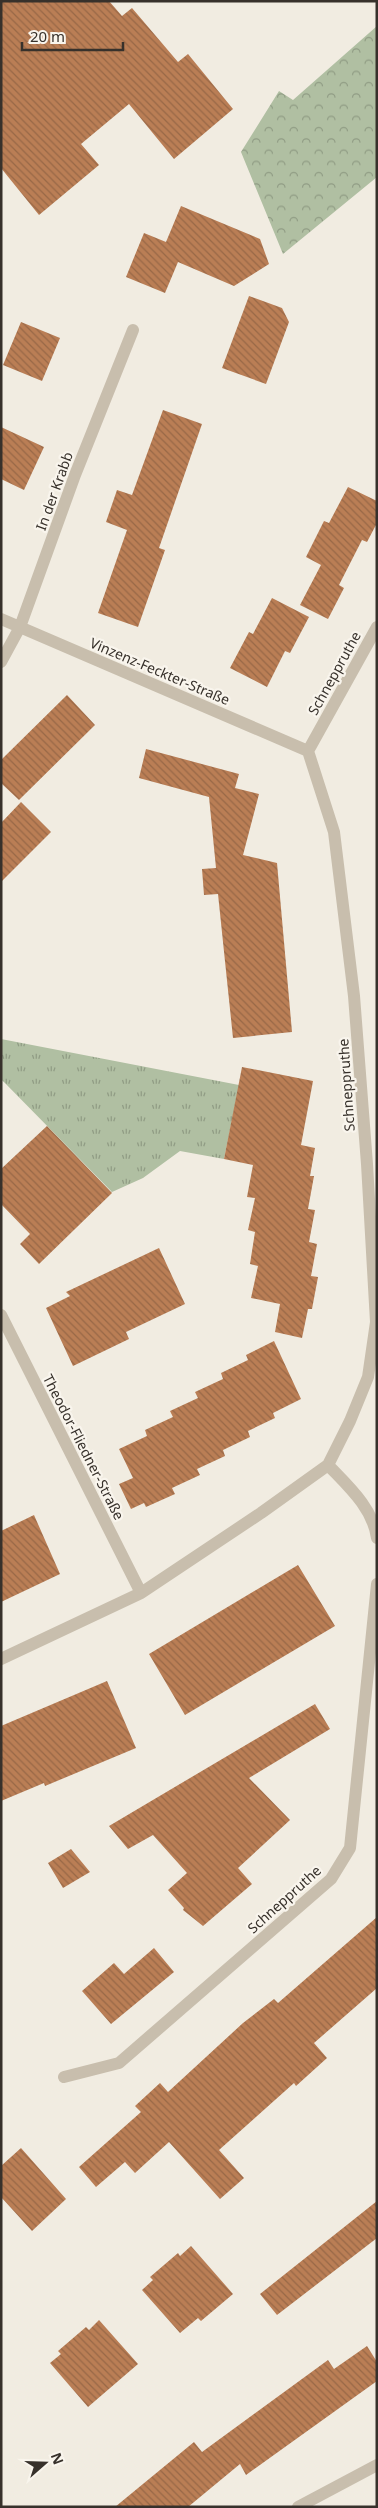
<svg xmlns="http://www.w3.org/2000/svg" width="378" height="2508" viewBox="0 0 378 2508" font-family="'Noto Sans',sans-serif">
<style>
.forest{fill:url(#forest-crowns)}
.park{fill:url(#park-tufts)}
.building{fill:url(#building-back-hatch)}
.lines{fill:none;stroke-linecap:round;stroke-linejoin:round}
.minor{stroke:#c8bead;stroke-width:12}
.labels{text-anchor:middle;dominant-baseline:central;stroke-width:4.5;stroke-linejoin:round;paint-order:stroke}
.street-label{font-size:14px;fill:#37312b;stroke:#f9f5ed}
</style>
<defs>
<pattern id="forest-crowns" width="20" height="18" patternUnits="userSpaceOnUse" patternTransform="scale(1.25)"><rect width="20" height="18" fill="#b0bfa2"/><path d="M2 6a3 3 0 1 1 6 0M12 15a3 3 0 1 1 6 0" fill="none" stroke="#909c84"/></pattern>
<pattern id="park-tufts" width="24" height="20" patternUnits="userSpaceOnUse" patternTransform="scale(1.25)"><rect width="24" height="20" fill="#b0bfa2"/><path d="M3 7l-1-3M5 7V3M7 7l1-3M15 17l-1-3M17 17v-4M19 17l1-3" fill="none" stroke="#909c84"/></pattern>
<pattern id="building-back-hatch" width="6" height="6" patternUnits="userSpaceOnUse" patternTransform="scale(1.25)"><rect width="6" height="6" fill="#ba7e55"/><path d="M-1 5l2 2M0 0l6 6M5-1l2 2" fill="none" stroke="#986847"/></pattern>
</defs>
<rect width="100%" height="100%" fill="#f1ece1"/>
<!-- forest -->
<path class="forest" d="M 377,26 L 377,177 L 283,254 L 241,152 L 279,91 L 293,100 Z"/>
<!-- park -->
<path class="park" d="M 1,1039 L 239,1085 L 224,1159 L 180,1151 L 143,1178 L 112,1192 L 1,1079 Z"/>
<!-- building -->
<path class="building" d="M 1,1 L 109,1 L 122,16 L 132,8 L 178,62 L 188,54 L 233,109 L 174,159 L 129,104 L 81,144 L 99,165 L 39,215 L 1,168 Z
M 181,206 L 260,239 L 269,264 L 234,286 L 178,262 L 165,293 L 126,277 L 144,233 L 166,242 Z
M 249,296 L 282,308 L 289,322 L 266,384 L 222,368 Z
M 21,322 L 60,338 L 42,381 L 3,365 Z
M 163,410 L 202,424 L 159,548 L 165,550 L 138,627 L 98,613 L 127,530 L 106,522 L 117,490 L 132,495 Z
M 1,427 L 44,447 L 24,490 L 1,479 Z
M 348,487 L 377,501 L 377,523 L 367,542 L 362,540 L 339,585 L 344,588 L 328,619 L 300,605 L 321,565 L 306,557 L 324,521 L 329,523 Z
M 272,598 L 309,617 L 290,653 L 285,651 L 267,687 L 230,668 L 249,632 L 253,634 Z
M 67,695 L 95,725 L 19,800 L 1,783 L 1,760 Z
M 146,749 L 239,774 L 235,788 L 259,794 L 243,855 L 277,863 L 292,1032 L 233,1038 L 218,894 L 204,895 L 202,869 L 216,868 L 209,797 L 139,778 Z
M 21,802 L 51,832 L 1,882 L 1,823 Z
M 242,1067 L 313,1081 L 301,1145 L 315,1148 L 310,1176 L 314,1176 L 308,1209 L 315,1210 L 309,1242 L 317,1244 L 311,1276 L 318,1277 L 312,1309 L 308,1309 L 302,1338 L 275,1332 L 280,1304 L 251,1298 L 258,1266 L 250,1264 L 255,1232 L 248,1230 L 255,1198 L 247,1197 L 253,1165 L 224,1159 Z
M 47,1126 L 112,1193 L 39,1264 L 20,1244 L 30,1234 L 1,1204 L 1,1169 Z
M 159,1248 L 185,1304 L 126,1332 L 129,1339 L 73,1366 L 46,1308 L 70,1296 L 66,1292 Z
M 274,1341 L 301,1399 L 273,1413 L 275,1418 L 248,1431 L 250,1437 L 223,1450 L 225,1456 L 197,1469 L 200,1475 L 172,1488 L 175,1494 L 146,1507 L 144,1503 L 131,1509 L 119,1484 L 133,1478 L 119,1449 L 147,1436 L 145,1430 L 173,1417 L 170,1411 L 198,1398 L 195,1392 L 223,1379 L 221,1373 L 248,1360 L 246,1355 Z
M 34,1515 L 60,1574 L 1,1602 L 1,1531 Z
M 298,1565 L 335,1626 L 185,1715 L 149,1654 Z
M 107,1681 L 136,1748 L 45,1786 L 44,1783 L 1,1801 L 1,1726 Z
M 315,1704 L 330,1729 L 249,1778 L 290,1820 L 238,1868 L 252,1884 L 203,1926 L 183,1910 L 184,1908 L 168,1890 L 187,1873 L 153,1835 L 128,1849 L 109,1826 Z
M 71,1849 L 90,1872 L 63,1888 L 48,1863 Z
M 377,1917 L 377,1988 L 314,2043 L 327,2058 L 296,2086 L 294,2083 L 219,2150 L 244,2178 L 220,2199 L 169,2142 L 135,2173 L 125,2162 L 96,2187 L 79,2167 L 141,2112 L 135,2106 L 160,2083 L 168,2092 L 243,2023 L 274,1999 L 278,2003 Z
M 154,1948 L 174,1972 L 111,2024 L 82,1991 L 114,1963 L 124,1974 Z
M 21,2148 L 66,2199 L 32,2231 L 1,2197 L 1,2166 Z
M 377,2201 L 377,2238 L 277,2315 L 260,2294 Z
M 191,2246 L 233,2294 L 201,2321 L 198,2318 L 180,2333 L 142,2290 L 153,2280 L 150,2277 L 178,2253 L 180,2256 Z
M 99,2320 L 138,2364 L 88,2407 L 50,2363 L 61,2354 L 58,2351 L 86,2327 L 89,2330 Z
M 367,2346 L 377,2362 L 377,2381 L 246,2475 L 240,2464 L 188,2507 L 115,2507 L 194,2442 L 202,2452 L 328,2360 L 334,2369 Z"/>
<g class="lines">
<!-- minor -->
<path class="minor" d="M 1,619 L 308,751
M 1,662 L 20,627 L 75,475 L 133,330
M 1,1315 L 141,1593
M 328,1465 C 348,1486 373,1508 377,1538
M 1,1659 L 141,1593 L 261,1513 L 328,1465 L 350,1421 L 368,1377 L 376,1322 L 367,1164 L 354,996 L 334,832 L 308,751 L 377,627
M 64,2077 L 119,2063 L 331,1879 L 350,1848 L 377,1584
M 298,2507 L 377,2465"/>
</g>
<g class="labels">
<!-- street labels -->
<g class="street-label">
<text transform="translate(54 491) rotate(-70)">In der Krabb</text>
<text transform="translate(160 671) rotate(23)">Vinzenz-Feckter-Straße</text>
<text transform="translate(334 673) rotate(-61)">Schneppruthe</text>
<text transform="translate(346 1085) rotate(-94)">Schneppruthe</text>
<text transform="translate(84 1447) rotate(63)">Theodor-Fliedner-Straße</text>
<text transform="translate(284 1899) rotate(-42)">Schneppruthe</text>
</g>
</g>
<!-- border -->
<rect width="378" height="2508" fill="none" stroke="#37312b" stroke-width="5"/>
<!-- north arrow -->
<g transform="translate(45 2463) rotate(70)" stroke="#f9f5ed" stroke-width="4" paint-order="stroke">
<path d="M0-4L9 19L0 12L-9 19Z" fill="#37312b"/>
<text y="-8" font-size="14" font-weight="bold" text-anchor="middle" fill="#37312b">N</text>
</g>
<!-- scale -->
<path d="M22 42v8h101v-8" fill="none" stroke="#37312b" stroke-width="2.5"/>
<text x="30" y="42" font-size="15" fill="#37312b" stroke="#f9f5ed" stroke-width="4" paint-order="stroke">20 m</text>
</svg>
